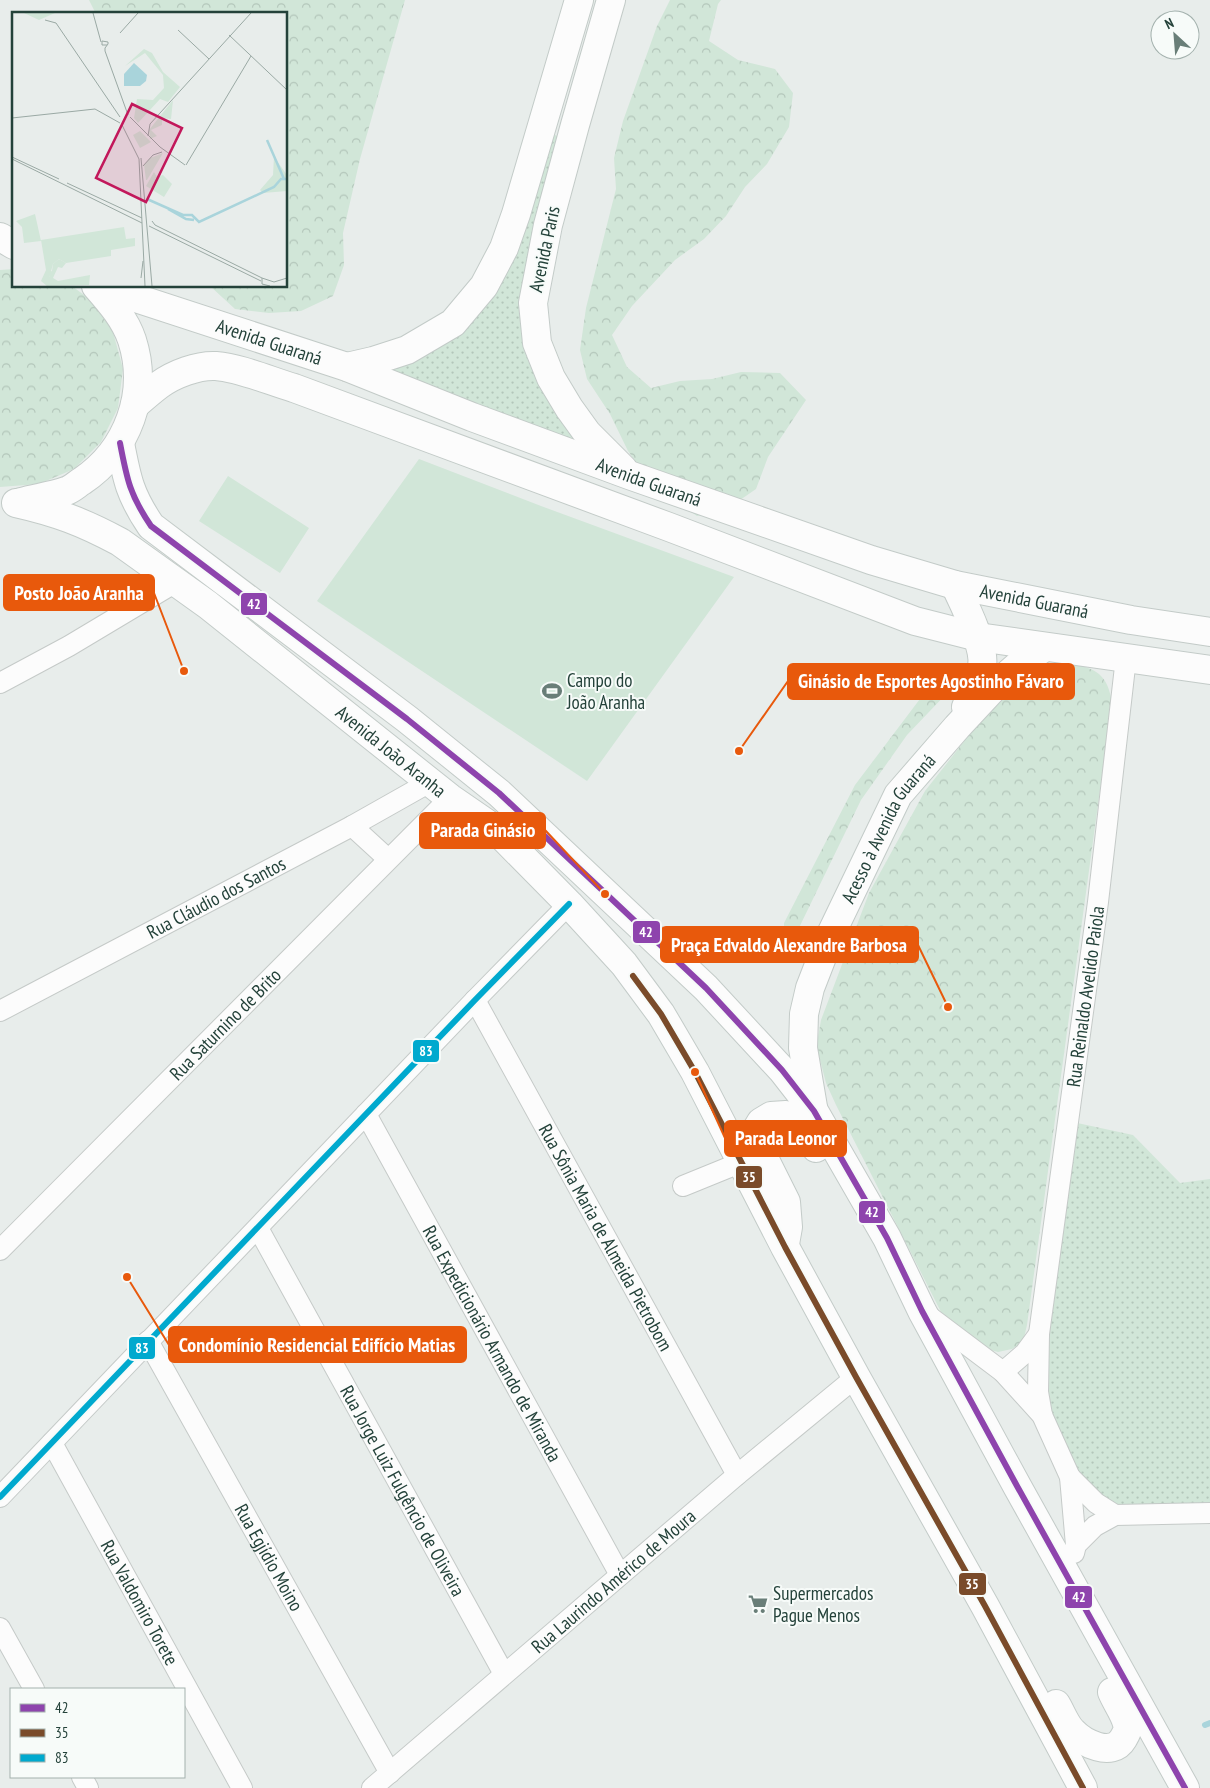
<svg xmlns="http://www.w3.org/2000/svg" width="1210" height="1788" viewBox="0 0 1210 1788" font-family="'PT Sans Narrow',sans-serif">
<style>
.grass{fill:url(#grass-dots)}
.forest{fill:url(#forest-crowns)}
.garden{fill:#d1e6d8}
.lines{fill:none;stroke-linecap:round;stroke-linejoin:round}
.stream{stroke:#a9d4db;stroke-width:6}
.street-casing{stroke:#c5cac8;stroke-width:22}
.secondary-casing{stroke:#c3cbc8;stroke-width:30}
.street{stroke:#fcfcfc;stroke-width:20}
.secondary{stroke:#fcfcfc;stroke-width:28}
.bus-1-casing{stroke:#f7fbf9;stroke-width:10}
.bus-2-casing{stroke:#f7fbf9;stroke-width:10}
.bus-3-casing{stroke:#f7fbf9;stroke-width:10}
.bus-1{stroke:#8e44ad;stroke-width:6}
.bus-2{stroke:#7a4b2a;stroke-width:6}
.bus-3{stroke:#00a9ce;stroke-width:6}
.labels{text-anchor:middle;dominant-baseline:central;stroke-width:4;stroke-linejoin:round;paint-order:stroke}
.street-label{font-size:19px;fill:#24423a;stroke:#f7fbf9}
.poi-label{font-size:19px;fill:#24423a;stroke:#f7fbf9;text-anchor:start}
.inset-river{fill:none;stroke:#a9d4db;stroke-width:2.5}
.inset-road{fill:none;stroke:#9aa9a4;stroke-width:1}
.view{fill:#c2185b;fill-opacity:0.15;stroke:#c2185b;stroke-width:2.5}
.inset-edge{fill:none;stroke:#24423a;stroke-width:2.5}
.leader{fill:none;stroke:#e8590c;stroke-width:2}
.callout-dot{fill:#e8590c;stroke:#f7fbf9;stroke-width:2}
.callout{fill:#e8590c;stroke:#e8590c;stroke-width:2}
.callout-label{font-size:20px;text-anchor:middle;font-weight:bold;fill:#fff}
.line-badge{stroke:#f7fbf9;stroke-width:2}
.badge-label{font-size:14px;text-anchor:middle;font-weight:bold;fill:#fff}
</style>
<defs>
<pattern id="grass-dots" width="8" height="8" patternUnits="userSpaceOnUse" patternTransform="scale(1.25)"><rect width="8" height="8" fill="#d1e6d8"/><path d="M2 2h.1M6 6h.1" fill="none" stroke="#b3c6ba" stroke-width="1.8" stroke-linecap="round"/></pattern>
<pattern id="forest-crowns" width="20" height="18" patternUnits="userSpaceOnUse" patternTransform="scale(1.25)"><rect width="20" height="18" fill="#d1e6d8"/><path d="M2 6a3 3 0 1 1 6 0M12 15a3 3 0 1 1 6 0" fill="none" stroke="#b3c6ba"/></pattern>
</defs>
<rect width="100%" height="100%" fill="#e8edeb"/>
<!-- grass -->
<path class="grass" d="M 550,135 L 555,135 L 561,138 L 526,304 L 592,451 L 381,371 L 460,331 Z
M 1068,1121 L 1133,1135 L 1180,1183 L 1210,1179 L 1210,1513 L 1115,1515 L 1070,1477 L 1042,1415 L 1039,1357 Z"/>
<!-- forest -->
<path class="forest" d="M 89,0 L 405,0 L 360,159 L 343,233 L 344,265 L 333,296 L 301,311 L 269,313 L 235,309 L 210,286 L 286,286 L 286,14 L 96,14 Z
M 670,0 L 721,0 L 718,4 L 709,41 L 738,60 L 775,69 L 793,93 L 789,127 L 767,164 L 745,187 L 726,216 L 704,239 L 675,260 L 632,306 L 612,335 L 627,367 L 651,388 L 680,381 L 712,379 L 741,372 L 780,373 L 806,400 L 768,457 L 756,489 L 727,509 L 697,516 L 669,497 L 646,476 L 628,451 L 610,414 L 587,379 L 580,350 L 586,308 L 616,189 L 614,158 L 623,121 L 657,26 Z
M 14,269 L 14,286 L 72,286 L 92,301 L 113,332 L 123,369 L 118,408 L 101,442 L 74,469 L 39,484 L 0,487 L 0,270 Z
M 1076,665 C 1100,669 1108,679 1112,702 L 1027,1325 L 1024,1338 L 1020,1344 L 1012,1349 L 998,1352 L 983,1348 L 941,1312 L 836,1105 L 826,1083 L 818,1052 L 818,1037 L 821,1020 L 869,893 L 925,791 L 977,725 L 1020,683 L 1030,676 L 1050,666 Z
M 953,673 L 949,691 L 907,735 L 861,800 L 795,936 L 784,943 L 784,923 L 855,785 L 935,679 Z"/>
<!-- garden -->
<path class="garden" d="M 419,459 L 541,506 L 734,577 L 587,781 L 317,601 Z
M 228,476 L 309,528 L 280,573 L 199,521 Z"/>
<g class="lines">
<!-- stream -->
<path class="stream" d="M 1205,1725 L 1210,1723"/>
<defs>
<g id="street">
<path d="M 0,683 L 69,646 L 176,582"/>
<path d="M 352,826 L 388,859"/>
<path id="s1" d="M 475,1000 L 737,1475"/>
<path id="s2" d="M 0,1011 L 352,826 L 430,782"/>
<path id="s3" d="M 366,1114 L 620,1575"/>
<path d="M 683,1186 L 742,1162"/>
<path id="s4" d="M 258,1228 L 504,1674"/>
<path id="s5" d="M 0,1250 L 450,798"/>
<path d="M 926,1314 L 1003,1372 L 1042,1415 L 1070,1477 L 1076,1545"/>
<path id="s6" d="M 148,1341 L 390,1773"/>
<path d="M 1003,1372 L 1025,1353 L 1039,1334"/>
<path id="s7" d="M 1042,1415 L 1038,1392 L 1039,1334 L 1098,902 L 1126,658"/>
<path id="s8" d="M 52,1443 L 242,1788"/>
<path d="M 1070,1477 L 1096,1503 L 1115,1515"/>
<path d="M 0,1497 L 475,1000 L 569,904"/>
<path d="M 1074,1553 L 1076,1545 L 1095,1526 L 1115,1515 L 1210,1513"/>
<path d="M 0,1628 L 34,1689"/>
<path d="M 82,1777 L 88,1788"/>
<path id="s9" d="M 372,1788 L 737,1475 L 856,1377"/>
</g>
<g id="secondary">
<path d="M 611,0 L 575,125 L 548,225 L 533,303 L 537,343 L 551,378 L 569,408 L 587,433 L 623,469"/>
<path d="M 0,237 L 14,245"/>
<path id="s10" d="M 99,286 L 347,367 L 472,417 L 629,475 L 871,560 L 955,585 L 1131,620 L 1210,632"/>
<path d="M 347,367 L 373,361 L 407,350 L 453,323 L 484,286 L 504,248 L 516,214 L 579,0"/>
<path d="M 135,405 C 143,398 151,391 159,385 C 174,374 198,365 216,366 C 241,368 270,381 294,388 L 669,527 L 915,621 L 978,637 L 1210,670"/>
<path d="M 120,443 C 127,480 130,495 151,526 L 407,719 L 499,793 L 706,988 L 782,1070 L 814,1111 L 887,1238 L 922,1311 L 1017,1486 L 1185,1788"/>
<path d="M 21,502 C 36,498 52,496 66,491 C 72,489 77,484 82,481 C 128,450 149,393 132,340 C 125,319 110,302 96,286"/>
<path id="s11" d="M 16,503 C 56,512 83,522 120,542 L 208,605 L 450,798 L 495,829 L 569,904 L 624,964 L 661,1014 L 695,1072 L 785,1247 L 856,1377 L 985,1606 L 1083,1788"/>
<path d="M 955,585 C 964,604 986,647 982,667 C 980,681 972,694 966,707"/>
<path id="s12" d="M 813,1107 L 803,1048 L 804,1014 L 810,988 L 831,934 L 898,795 L 957,727 L 998,683 L 1022,662 L 1045,647"/>
<path d="M 785,1244 L 788,1227 L 786,1202 L 759,1148 L 755,1132 L 761,1122 L 771,1116 L 786,1115 L 802,1124 L 816,1148"/>
<path d="M 1056,1704 C 1061,1712 1065,1724 1072,1731 C 1083,1743 1112,1758 1123,1739 C 1126,1734 1129,1729 1127,1724 C 1125,1714 1116,1702 1112,1692"/>
</g>
</defs>
<!-- street casing -->
<use href="#street" class="street-casing"/>
<!-- secondary casing -->
<use href="#secondary" class="secondary-casing"/>
<!-- street -->
<use href="#street" class="street"/>
<!-- secondary -->
<use href="#secondary" class="secondary"/>
<defs>
<path id="bus-1" d="M 120,443 C 127,480 130,495 151,526 L 407,719 L 499,793 L 706,988 L 782,1070 L 814,1111 L 887,1238 L 922,1311 L 1017,1486 L 1185,1788"/>
<path id="bus-2" d="M 633,976 L 661,1014 L 695,1072 L 785,1247 L 856,1377 L 985,1606 L 1083,1788"/>
<path id="bus-3" d="M 0,1497 L 475,1000 L 569,904"/>
</defs>
<!-- bus-1 casing -->
<use href="#bus-1" class="bus-1-casing"/>
<!-- bus-2 casing -->
<use href="#bus-2" class="bus-2-casing"/>
<!-- bus-3 casing -->
<use href="#bus-3" class="bus-3-casing"/>
<!-- bus-1 -->
<use href="#bus-1" class="bus-1"/>
<!-- bus-2 -->
<use href="#bus-2" class="bus-2"/>
<!-- bus-3 -->
<use href="#bus-3" class="bus-3"/>
</g>
<!-- icons -->
<defs>
<symbol id="stadium-bare" viewBox="-9 -9 18 18"><path d="M0-5a6.5 5 0 1 0 0 10a6.5 5 0 1 0 0-10ZM-3.5-1.8h7v3.6h-7Z" fill="#697e78" stroke="#f7fbf9" stroke-width="2.5" paint-order="stroke"/></symbol>
<symbol id="supermarket-bare" viewBox="-9 -9 18 18"><path d="M-6-5.5h2.5l.6 2H6L4.5 2H-2.5L-4.4-4H-6ZM-1.5 3.2a1.3 1.3 0 1 0 .1 0ZM3 3.2a1.3 1.3 0 1 0 .1 0Z" fill="#697e78" stroke="#f7fbf9" stroke-width="2.5" paint-order="stroke"/></symbol>
</defs>
<g fill-rule="evenodd">
<use href="#stadium-bare" x="538" y="677" width="28" height="28"/>
<use href="#supermarket-bare" x="744" y="1590" width="28" height="28"/>
</g>
<g class="labels">
<!-- street labels -->
<g class="street-label">
<text transform="translate(544 249) rotate(-78)">Avenida Paris</text>
<text stroke="none"><textPath href="#s10" startOffset="179">Avenida Guaraná</textPath></text>
<text stroke="none"><textPath href="#s10" startOffset="584">Avenida Guaraná</textPath></text>
<text stroke="none"><textPath href="#s10" startOffset="988">Avenida Guaraná</textPath></text>
<text stroke="none"><textPath href="#s11" startOffset="454">Avenida João Aranha</textPath></text>
<text stroke="none"><textPath href="#s12" startOffset="299">Acesso à Avenida Guaraná</textPath></text>
<text stroke="none"><textPath href="#s2" startOffset="244">Rua Cláudio dos Santos</textPath></text>
<text stroke="none"><textPath href="#s7" startOffset="422">Rua Reinaldo Avelido Paiola</textPath></text>
<text stroke="none"><textPath href="#s5" startOffset="319">Rua Saturnino de Brito</textPath></text>
<text stroke="none"><textPath href="#s1" startOffset="271">Rua Sônia Maria de Almeida Pietrobom</textPath></text>
<text stroke="none"><textPath href="#s3" startOffset="262">Rua Expedicionário Armando de Miranda</textPath></text>
<text stroke="none"><textPath href="#s4" startOffset="300">Rua Jorge Luiz Fulgêncio de Oliveira</textPath></text>
<text stroke="none"><textPath href="#s6" startOffset="248">Rua Egjídio Moino</textPath></text>
<text stroke="none"><textPath href="#s9" startOffset="318">Rua Laurindo Américo de Moura</textPath></text>
<text stroke="none"><textPath href="#s8" startOffset="182">Rua Valdomiro Torete</textPath></text>
</g>
<!-- poi labels -->
<g class="poi-label">
<text x="567" y="680">Campo do<tspan x="567" dy="22">João Aranha</tspan></text>
<text x="773" y="1593">Supermercados<tspan x="773" dy="22">Pague Menos</tspan></text>
</g>
</g>
<!-- overview -->
<g transform="translate(12 12)">
<rect width="275" height="275" fill="#e8edeb"/>
<path d="M 142,160 L 145,165 L 151,163 L 160,172 L 152,185 L 134,174 ZM 112,215 L 114,227 L 123,226 L 123,234 L 99,238 L 99,244 L 54,251 L 47,247 L 41,252 L 35,274 L 29,269 L 34,258 L 29,228 Z" fill="#d1e6d8"/>
<path d="M 12,1 L 43,1 L 27,8 ZM 132,37 L 140,41 L 151,60 L 168,75 L 156,90 L 148,87 L 126,111 L 122,106 L 125,87 L 141,88 L 152,76 L 151,63 L 133,41 L 113,54 ZM 161,88 L 159,107 L 150,106 L 150,113 L 139,118 L 145,124 L 138,127 L 137,118 ZM 151,141 L 135,168 L 134,168 L 132,153 L 138,146 ZM 262,145 L 275,163 L 275,179 L 251,181 L 248,178 L 261,163 ZM 23,202 L 29,229 L 12,231 L 10,215 L 4,209 ZM 47,247 L 54,251 L 50,256 L 46,255 L 41,266 L 46,269 L 78,263 L 77,273 L 35,274 L 32,267 L 38,264 L 35,261 L 40,259 L 41,252 Z" fill="#d1e6d8"/>
<path d="M 128,119 L 139,130 L 128,136 L 121,123 Z" fill="#d1e6d8"/>
<path d="M 122,51 L 135,63 L 134,69 L 128,74 L 112,74 L 112,62 Z" fill="#a9d4db"/>
<path class="inset-river" d="M 255,128 L 272,167M 135,187 L 171,203 L 180,203 L 187,210 L 262,175 L 269,167 L 275,167M 156,197 L 174,207 L 182,208"/>
<path class="inset-road" d="M 81,1 L 89,30M 33,8 L 44,11 L 108,105M 166,18 L 197,47M 108,21 L 126,1M 217,23 L 275,78M 95,33 L 90,33 L 90,29 L 96,30 L 96,32 L 93,36 L 93,39 L 116,103M 118,105 L 148,135 L 173,153M 0,106 L 83,97 L 108,111M 110,113 L 127,147 L 133,274M 136,124 L 138,112 L 239,1M 0,145 L 47,167M 129,146 L 140,274M 0,147 L 130,211M 174,153 L 239,44M 131,154 L 141,143 L 150,140M 55,171 L 130,206M 140,209 L 143,213 L 250,266M 137,214 L 249,269M 129,266 L 131,249M 258,274 L 250,272 L 250,266 L 262,270 L 275,266"/>
<path class="view" d="M 120,92 L 170,116 L 134,190 L 84,166 Z"/>
<rect width="275" height="275" class="inset-edge"/>
</g>
<!-- callouts -->
<path class="leader" d="M184 671L154 593M739 751L788 681M605 894L545 830M948 1007L918 945M695 1072L725 1138M127 1277L169 1345"/>
<g class="callout-dot">
<circle cx="184" cy="671" r="5"/>
<circle cx="739" cy="751" r="5"/>
<circle cx="605" cy="894" r="5"/>
<circle cx="948" cy="1007" r="5"/>
<circle cx="695" cy="1072" r="5"/>
<circle cx="127" cy="1277" r="5"/>
</g>
<g class="callout">
<rect x="4" y="575" width="150" height="35" rx="5"/>
<rect x="788" y="664" width="286" height="35" rx="5"/>
<rect x="420" y="813" width="125" height="35" rx="5"/>
<rect x="661" y="927" width="257" height="35" rx="5"/>
<rect x="725" y="1121" width="121" height="35" rx="5"/>
<rect x="169" y="1327" width="297" height="35" rx="5"/>
</g>
<g class="callout-label">
<text x="79" y="600">Posto João Aranha</text>
<text x="931" y="688">Ginásio de Esportes Agostinho Fávaro</text>
<text x="483" y="837">Parada Ginásio</text>
<text x="789" y="952">Praça Edvaldo Alexandre Barbosa</text>
<text x="786" y="1145">Parada Leonor</text>
<text x="317" y="1352">Condomínio Residencial Edifício Matias</text>
</g>
<g class="line-badge">
<rect x="240" y="592" width="28" height="24" rx="5" fill="#8e44ad"/>
<rect x="632" y="920" width="29" height="24" rx="5" fill="#8e44ad"/>
<rect x="412" y="1039" width="28" height="24" rx="5" fill="#00a9ce"/>
<rect x="735" y="1165" width="28" height="24" rx="5" fill="#7a4b2a"/>
<rect x="858" y="1200" width="28" height="24" rx="5" fill="#8e44ad"/>
<rect x="128" y="1336" width="28" height="24" rx="5" fill="#00a9ce"/>
<rect x="958" y="1572" width="29" height="24" rx="5" fill="#7a4b2a"/>
<rect x="1064" y="1585" width="29" height="24" rx="5" fill="#8e44ad"/>
</g>
<g class="badge-label">
<text x="254" y="609">42</text>
<text x="646" y="937">42</text>
<text x="426" y="1056">83</text>
<text x="749" y="1182">35</text>
<text x="872" y="1217">42</text>
<text x="142" y="1353">83</text>
<text x="972" y="1589">35</text>
<text x="1079" y="1602">42</text>
</g>
<!-- legend -->
<rect x="10" y="1688" width="175" height="90" fill="#f7fbf9" stroke="#a3b1ad"/>
<rect x="20" y="1704" width="25" height="8" fill="#8e44ad" stroke="#a3b1ad"/>
<text x="55" y="1713" font-size="15" fill="#24423a">42</text>
<rect x="20" y="1729" width="25" height="8" fill="#7a4b2a" stroke="#a3b1ad"/>
<text x="55" y="1738" font-size="15" fill="#24423a">35</text>
<rect x="20" y="1754" width="25" height="8" fill="#00a9ce" stroke="#a3b1ad"/>
<text x="55" y="1763" font-size="15" fill="#24423a">83</text>
<!-- north arrow -->
<g transform="translate(1175 35) rotate(334)"><circle r="24" fill="#f7fbf9" stroke="#a3b1ad"/>
<path d="M0-4L9 19L0 12L-9 19Z" fill="#697e78"/>
<text y="-8" font-size="14" font-weight="bold" text-anchor="middle" fill="#24423a">N</text>
</g>
</svg>
